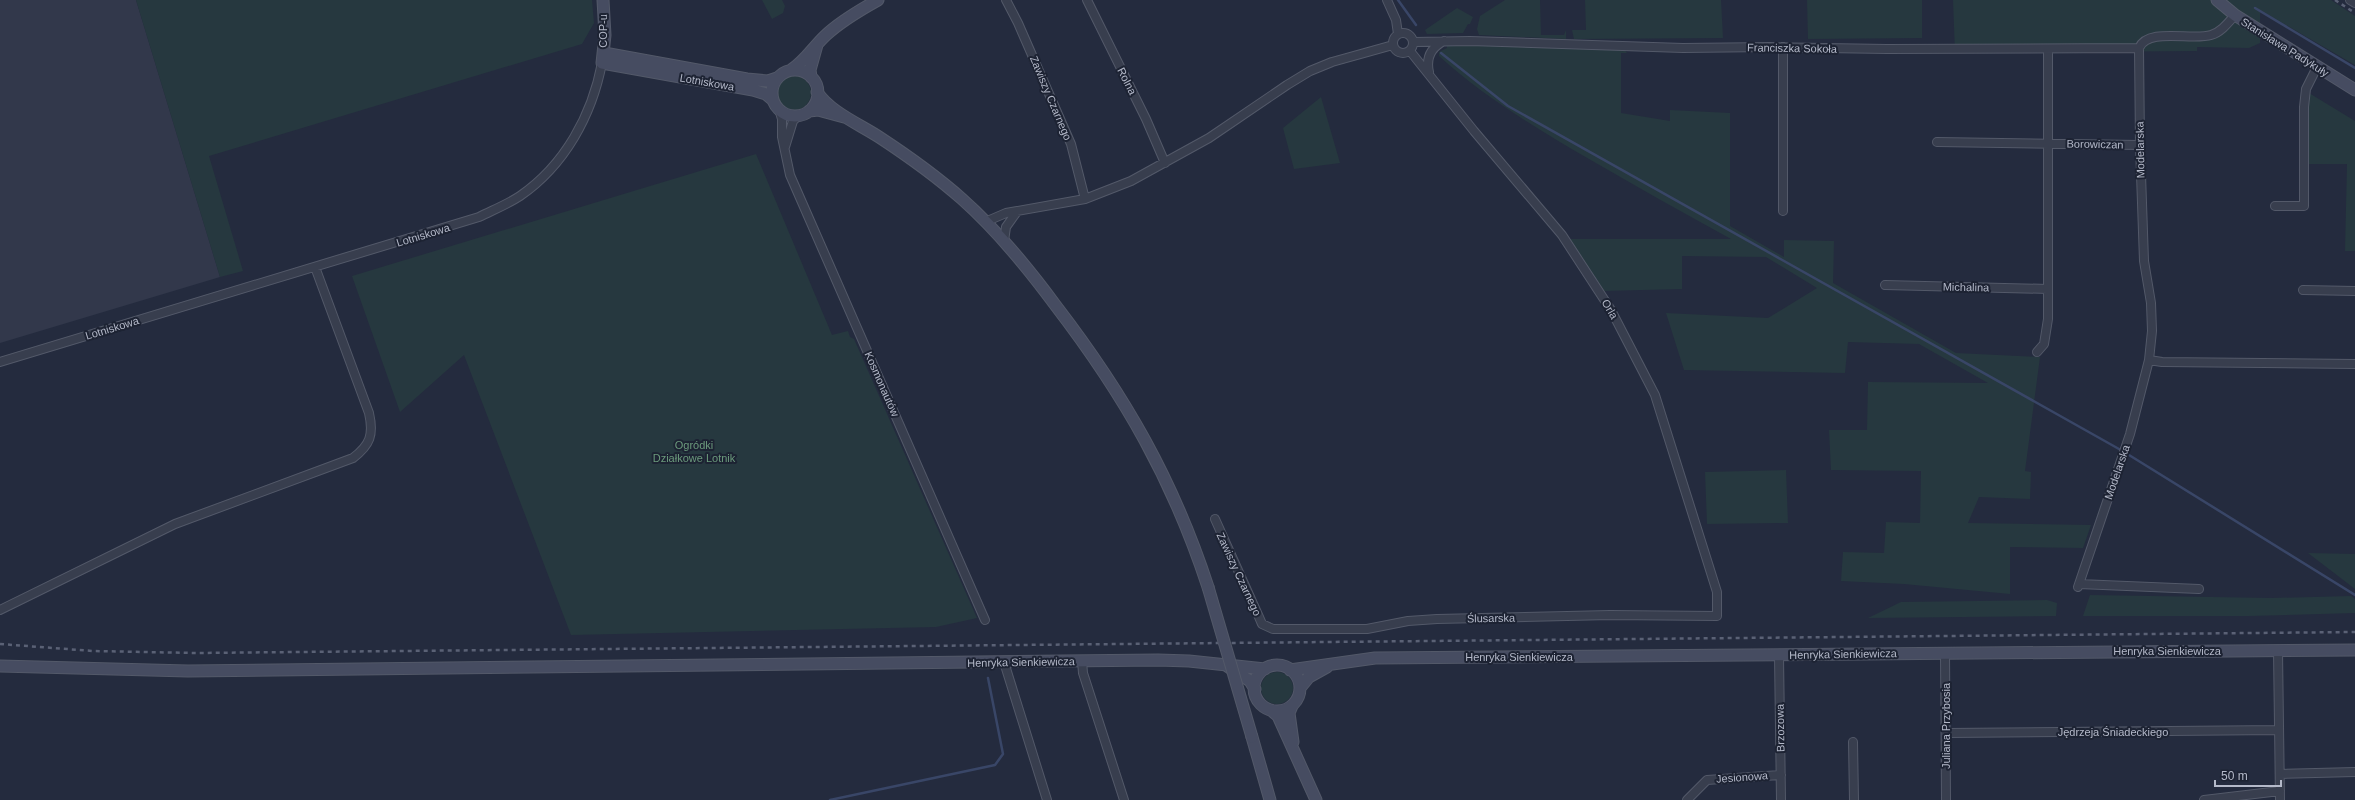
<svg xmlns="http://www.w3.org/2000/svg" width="2355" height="800" viewBox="0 0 2355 800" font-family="Helvetica,sans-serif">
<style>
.airport{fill:#32384b}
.green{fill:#26383f}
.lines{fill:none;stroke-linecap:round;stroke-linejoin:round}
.stream{stroke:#394667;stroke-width:2.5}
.street-casing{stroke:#535969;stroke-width:10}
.secondary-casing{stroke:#535969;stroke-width:13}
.street{stroke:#383e4e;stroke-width:8}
.secondary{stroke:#464c61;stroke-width:11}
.rail{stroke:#5a6175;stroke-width:2.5;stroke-dasharray:4 4;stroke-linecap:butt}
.secondary-bridge-casing{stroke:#535969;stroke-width:13;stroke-linecap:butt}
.secondary-bridge{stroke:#464c61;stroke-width:11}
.labels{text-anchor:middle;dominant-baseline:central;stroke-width:4;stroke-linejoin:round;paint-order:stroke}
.street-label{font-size:11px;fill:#b4b9c9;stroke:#1d2333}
.park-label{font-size:11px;fill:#6b9a7c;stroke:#1d2333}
</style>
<rect width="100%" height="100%" fill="#242b3e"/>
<!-- airport -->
<path class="airport" d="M 0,0 L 136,0 L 220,277 L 0,343 Z"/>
<!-- green -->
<path class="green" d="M 136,0 L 592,0 L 594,23 L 582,44 L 209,156 L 243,271 L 220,277 Z
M 762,0 L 782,0 L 785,6 L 783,13 L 772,19 Z
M 1505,0 L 1540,0 L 1541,35 L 1564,35 L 1566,30 L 1566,39 L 1479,35 L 1477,29 L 1480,16 Z
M 1585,0 L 1721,0 L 1723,38 L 1574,39 L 1572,30 L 1586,30 Z
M 1807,0 L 1922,0 L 1922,38 L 1808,39 Z
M 1953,0 L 2331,0 L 2355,16 L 2355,65 L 2260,10 L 2260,43 L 2249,48 L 2197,47 L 2197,51 L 1955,53 Z
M 1457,8 L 1473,17 L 1470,24 L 1468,24 L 1463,33 L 1427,34 L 1425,30 Z
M 1447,45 L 1623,48 L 1627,53 L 1621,53 L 1621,113 L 1670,121 L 1670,110 L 1730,113 L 1730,226 L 1784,257 L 1784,240 L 1834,241 L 1833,283 L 1956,353 L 2040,357 L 2025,471 L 2031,472 L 2030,499 L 1979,497 L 1968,523 L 2091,525 L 2083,548 L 2010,547 L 2010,594 L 1904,584 L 1841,581 L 1843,552 L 1884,553 L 1886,522 L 1920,523 L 1921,471 L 1831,470 L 1829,430 L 1867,430 L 1868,382 L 1988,383 L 1919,344 L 1848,342 L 1845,373 L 1684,370 L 1666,313 L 1768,318 L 1817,288 L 1766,257 L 1682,256 L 1682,289 L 1603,291 L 1568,239 L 1731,239 C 1683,213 1636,186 1589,159 C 1536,128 1484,97 1439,56 L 1439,52 L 1447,48 Z
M777 93a17 17 0 1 1 34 0a17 17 0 1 1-34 0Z
M 2309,93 L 2355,121 L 2355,251 L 2345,251 L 2347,164 L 2309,164 L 2307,161 L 2307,105 Z
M 1321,97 L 1340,163 L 1294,169 L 1283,128 Z
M 756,154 L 832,335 L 848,331 L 850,337 L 854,339 L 977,618 L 936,627 L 571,635 L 464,355 L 400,412 L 352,276 Z
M 1786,470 L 1788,523 L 1707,524 L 1705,472 Z
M 2308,553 L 2355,554 L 2355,589 Z
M 2090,595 L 2271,598 L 2351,596 L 2355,599 L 2355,613 L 2249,616 L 2083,616 Z
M 2047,600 L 2057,603 L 2056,616 L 1868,618 L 1901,602 Z
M1261 688a16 16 0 1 1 32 0a16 16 0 1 1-32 0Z"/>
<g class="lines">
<!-- stream -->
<path class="stream" d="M 1398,0 L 1416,25
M 2255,8 L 2355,68
M 1441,53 L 1508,106 L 2119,449
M 2129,455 L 2355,595
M 830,800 L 995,765 L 1003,754 L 988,678"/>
<defs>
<path id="street" d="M 1006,0 L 1018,23 L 1071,144 L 1085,199
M 1087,0 L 1146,119 L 1165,163
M 1387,0 L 1396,20 L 1398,34
M 2350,0 L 2355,3
M1393 43a10 10 0 1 1 20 0a10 10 0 1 1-20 0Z
M 1414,42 L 1470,41 L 1683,48 L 1770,47 L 1887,49 L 2139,48
M 1429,72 C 1426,59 1430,48 1444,41
M 779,109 L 782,119 L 782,137 L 790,175 L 985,620
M 1937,142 L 2140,145
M 785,147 L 793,121 L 799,115
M 2275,206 L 2304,206 L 2304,107 L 2306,89 L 2317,67
M 1783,211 L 1783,47
M 985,222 L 1006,213 L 1085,199 L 1131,181 L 1209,138 L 1287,85 L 1310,71 L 1332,62 L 1393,45
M 1004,241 L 1006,227 L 1016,213
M 1885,285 L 2048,289
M 2303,290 L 2355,291
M 2037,352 L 2044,344 L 2048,319 L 2048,49
M 2149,360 L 2162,362 L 2355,364
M 0,362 L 479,217 C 493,210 508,204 520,196 C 565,165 592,115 602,63
M 1215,519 L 1259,617 L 1262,624 L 1273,629 L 1367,629 L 1408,621 L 1437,619 L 1610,615 L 1717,616 L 1717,592 L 1655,395 L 1611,310 L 1562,235 L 1474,131 L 1410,51
M 2079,584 L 2199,589
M 2078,587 L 2130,434 L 2149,360 L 2152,331 L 2151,303 L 2144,261 L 2140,145 L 2139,48 C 2148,27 2192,41 2211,35 C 2221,32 2228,23 2235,15
M 0,610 L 175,524 L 353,458 C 370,445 374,435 369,413 L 315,267
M 2278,651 L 2280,800
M 1945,652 L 1946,800
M 1779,656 L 1781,800
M 1082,661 L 1083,673 L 1124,800
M 1004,662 L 1047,800
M 1947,733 L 2279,730
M 1853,742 L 1854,800
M 2280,774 L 2355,772
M 1687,800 L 1707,780 L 1781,775
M 2204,800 L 2280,791"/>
<path id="secondary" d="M 603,0 L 605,35 L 602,63 L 753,90 L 766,94 L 773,100
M 2217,0 L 2235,15 L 2355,90
M 604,53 L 747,79 L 768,81 L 777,78
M 791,70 C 805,61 814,46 826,35 C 841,21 860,10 878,0
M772 93a23 23 0 1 1 46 0a23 23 0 1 1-46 0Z
M 811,77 L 810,70 L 817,45
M 817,92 C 830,112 859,124 879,137 C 908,156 936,176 962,199 C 998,231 1028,268 1056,306 C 1125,396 1173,480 1208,587
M 809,111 L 818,110 L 844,117
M1254 688a23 23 0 1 1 46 0a23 23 0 1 1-46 0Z
M 0,666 L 188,671 L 1158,660 L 1189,661 L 1265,669
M 1227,666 L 1250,681 L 1255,689
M 1290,670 L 1375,658 L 2355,650
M 1300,688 L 1309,677 L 1327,667
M 1292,706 L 1289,713 L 1293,742
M 1271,710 L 1278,716 L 1316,800
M 1252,737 L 1270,800"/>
</defs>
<!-- street casing -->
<use href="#street" class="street-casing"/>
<!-- secondary casing -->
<use href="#secondary" class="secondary-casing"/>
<!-- street -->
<use href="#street" class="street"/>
<!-- secondary -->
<use href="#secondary" class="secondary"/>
<!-- rail -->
<path class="rail" d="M 2335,0 L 2355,13
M 0,644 L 93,651 L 195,653 L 2355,632"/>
<defs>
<path id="secondary-bridge" d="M 1208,587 L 1252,737"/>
</defs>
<!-- secondary-bridge casing -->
<use href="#secondary-bridge" class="secondary-bridge-casing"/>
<!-- secondary-bridge -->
<use href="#secondary-bridge" class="secondary-bridge"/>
</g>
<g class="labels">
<!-- street labels -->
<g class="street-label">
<text transform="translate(603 31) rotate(-90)">COP-u</text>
<text transform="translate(2285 47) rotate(32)">Stanisława Padykuły</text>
<text transform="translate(1792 48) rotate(1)">Franciszka Sokoła</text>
<text transform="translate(1127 81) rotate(63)">Rolna</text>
<text transform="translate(707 82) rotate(10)">Lotniskowa</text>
<text transform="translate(1051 98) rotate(67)">Zawiszy Czarnego</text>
<text transform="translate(2095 144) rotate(1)">Borowiczan</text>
<text transform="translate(2140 150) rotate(-91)">Modelarska</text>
<text transform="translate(423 235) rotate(-17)">Lotniskowa</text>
<text transform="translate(1966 287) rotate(1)">Michalina</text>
<text transform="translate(1610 309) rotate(60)">Orla</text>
<text transform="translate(112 328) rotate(-17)">Lotniskowa</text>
<text transform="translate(882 384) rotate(66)">Kosmonautów</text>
<text transform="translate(2117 472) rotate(-71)">Modelarska</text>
<text transform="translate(1239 574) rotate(65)">Zawiszy Czarnego</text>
<text transform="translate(1491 618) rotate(-1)">Ślusarska</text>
<text x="2167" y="651">Henryka Sienkiewicza</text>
<text transform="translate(1843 654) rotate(-1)">Henryka Sienkiewicza</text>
<text x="1519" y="657">Henryka Sienkiewicza</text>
<text transform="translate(1021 662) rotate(-1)">Henryka Sienkiewicza</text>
<text transform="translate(1946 726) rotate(-90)">Juliana Przybosia</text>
<text transform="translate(1780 728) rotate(-91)">Brzozowa</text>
<text x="2113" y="732">Jędrzeja Śniadeckiego</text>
<text transform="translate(1742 777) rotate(-4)">Jesionowa</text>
</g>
<!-- park labels -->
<g class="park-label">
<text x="694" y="445">Ogródki<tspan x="694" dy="13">Działkowe Lotnik</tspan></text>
</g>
</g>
<!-- scale -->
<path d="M2215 780v6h66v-6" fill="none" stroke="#b4b9c9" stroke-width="2"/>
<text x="2221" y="780" font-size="12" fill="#b4b9c9" stroke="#1d2333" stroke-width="3" paint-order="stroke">50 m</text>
</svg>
